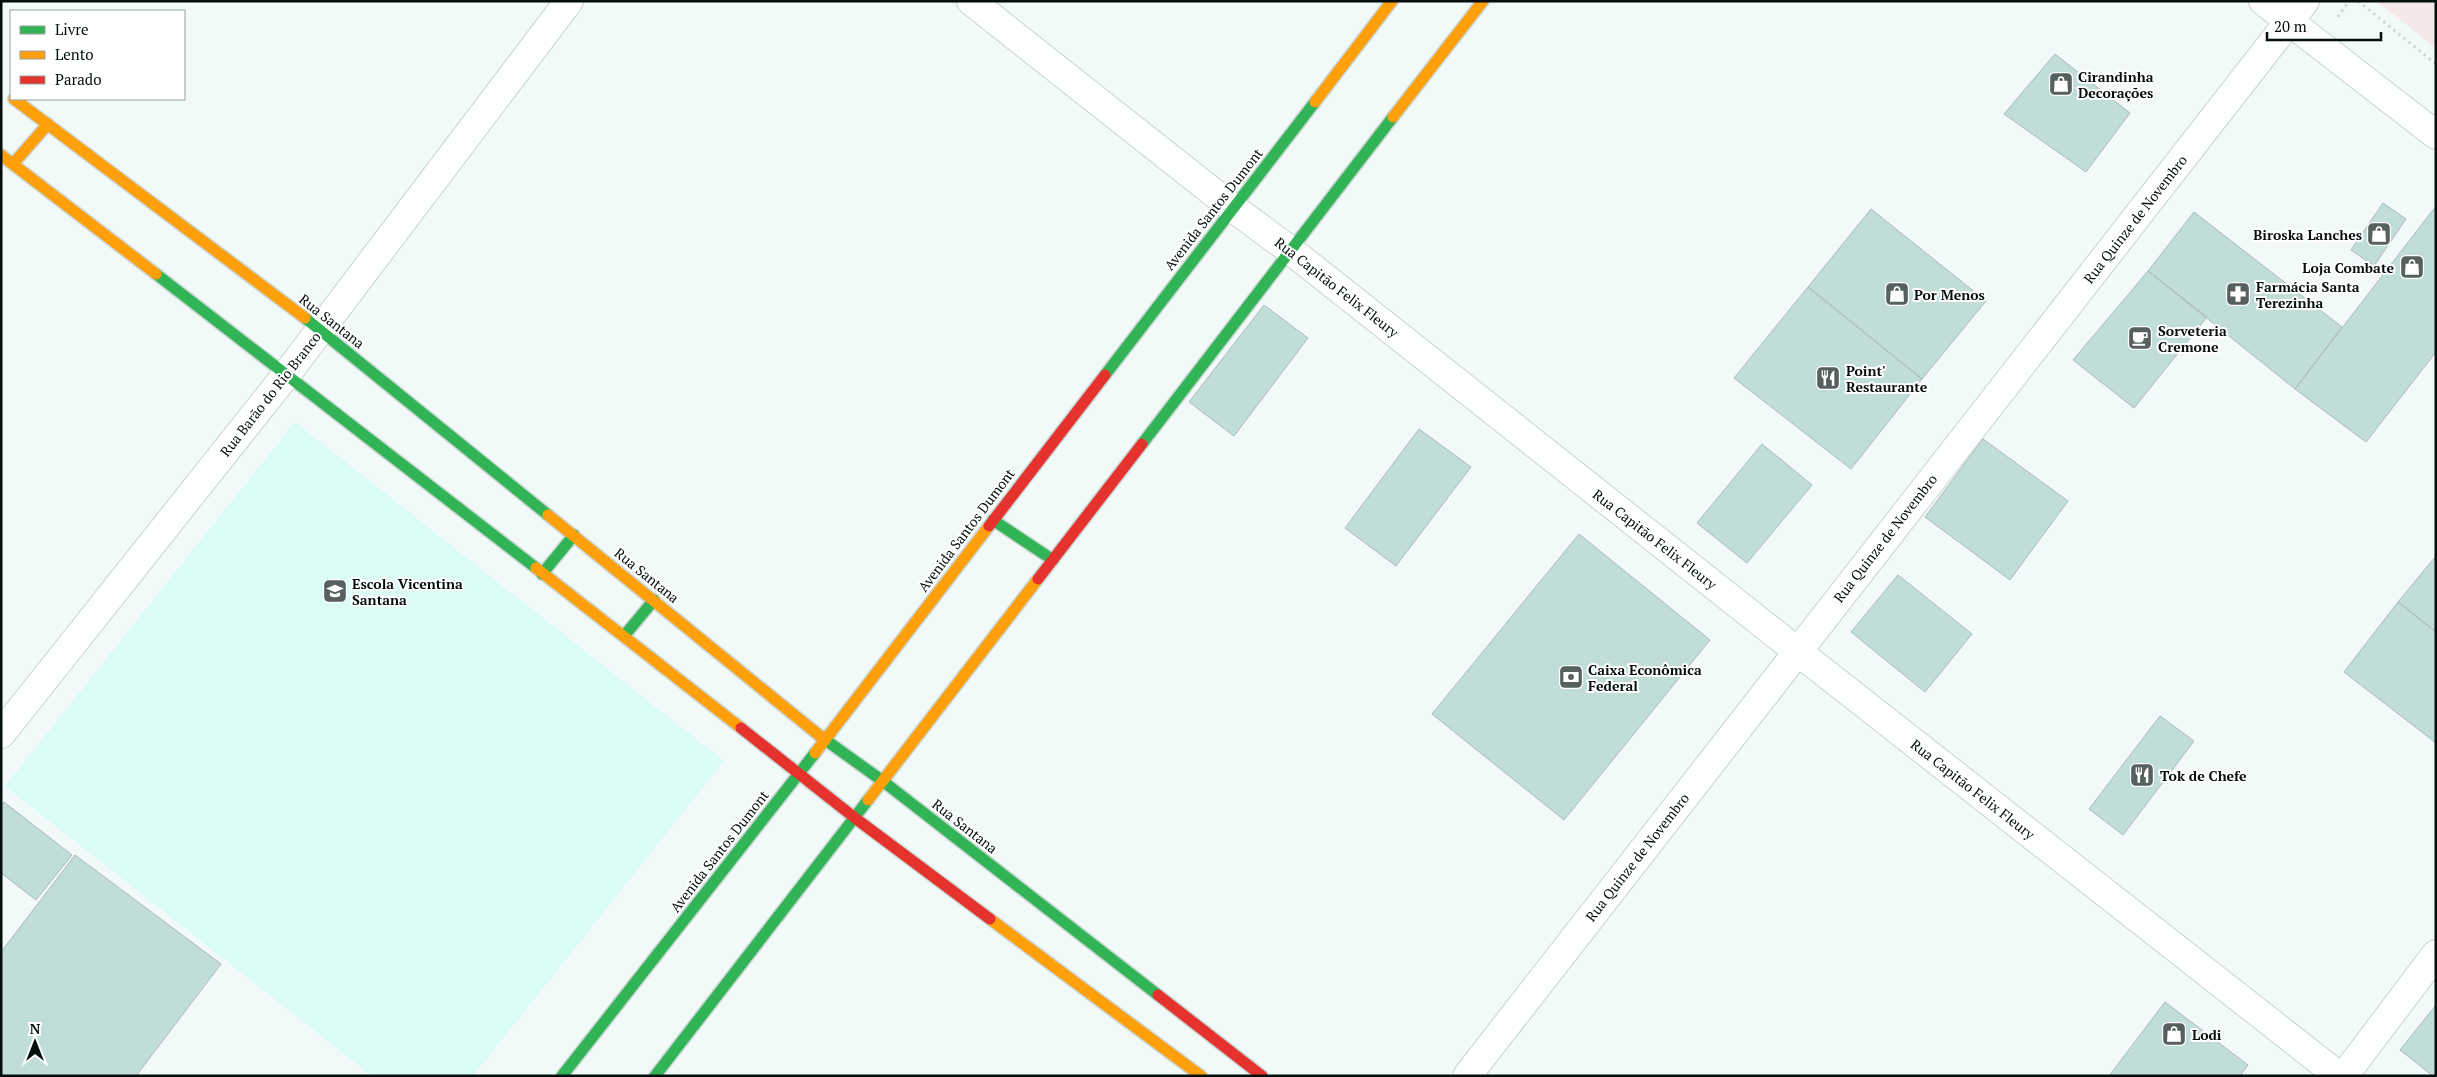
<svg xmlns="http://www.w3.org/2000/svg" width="2437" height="1077" viewBox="0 0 2437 1077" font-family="'PT Serif',serif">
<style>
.built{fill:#dafcf5}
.green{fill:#f4e9e8}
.building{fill:#c0ddd8;stroke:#aebab8}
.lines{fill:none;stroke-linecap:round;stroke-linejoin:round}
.street-casing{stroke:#c8d4d2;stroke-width:30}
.fast-casing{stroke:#c8d4d2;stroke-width:14}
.slow-casing{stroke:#c8d4d2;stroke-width:14}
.jam-casing{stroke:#c8d4d2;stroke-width:14}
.path{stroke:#d3d6d6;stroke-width:3;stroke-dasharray:2.5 4;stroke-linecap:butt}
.street{stroke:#fdfefe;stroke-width:28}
.fast{stroke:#30b455;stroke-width:11}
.slow{stroke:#ff9f0a;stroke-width:11}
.jam{stroke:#e5322d;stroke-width:11}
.labels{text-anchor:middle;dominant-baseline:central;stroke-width:4;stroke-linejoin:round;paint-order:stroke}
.poi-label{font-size:14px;font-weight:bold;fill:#020f0d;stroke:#fff;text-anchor:start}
.street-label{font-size:14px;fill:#020f0d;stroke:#fff}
</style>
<rect width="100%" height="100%" fill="#f1faf8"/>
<!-- built -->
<path class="built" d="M 295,422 L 724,761 L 473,1076 L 372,1076 L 5,786 Z"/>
<!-- green -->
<path class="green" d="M 2376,1 L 2436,1 L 2436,48 Z"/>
<!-- building -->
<path class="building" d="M 2055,54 L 2130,113 L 2086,172 L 2004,114 Z
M 2383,203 L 2406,219 L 2374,266 L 2351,250 Z
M 2436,206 L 2436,352 L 2366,442 L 2295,389 Z
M 1871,209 L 1986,301 L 1922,379 L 1808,287 Z
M 2194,212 L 2342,327 L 2295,389 L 2148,271 Z
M 2148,271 L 2207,317 L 2134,408 L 2073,360 Z
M 1808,287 L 1922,379 L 1851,469 L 1734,378 Z
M 1264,305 L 1308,338 L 1234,436 L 1189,402 Z
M 1419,429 L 1471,467 L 1396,566 L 1345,528 Z
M 1983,439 L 2068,501 L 2010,580 L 1925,517 Z
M 1762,444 L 1812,485 L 1747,563 L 1697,523 Z
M 1579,534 L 1710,640 L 1564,820 L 1432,714 Z
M 2436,556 L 2436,632 L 2398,602 Z
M 1898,575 L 1972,634 L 1925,692 L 1851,632 Z
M 2398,602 L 2436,632 L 2436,743 L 2344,672 Z
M 2160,716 L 2194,741 L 2123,835 L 2089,809 Z
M 4,802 L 72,855 L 36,900 L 1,873 L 1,806 Z
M 75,855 L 221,964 L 136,1076 L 1,1076 L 1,952 Z
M 2165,1002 L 2248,1065 L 2240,1076 L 2109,1076 Z
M 2436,1005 L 2436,1076 L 2433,1076 L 2400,1050 Z"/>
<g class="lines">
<defs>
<path id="street" d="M 971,1 L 1233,208 L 1290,250 L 1797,651 L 2339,1076
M 2263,1 L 2436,135
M 1,734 L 286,375 L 569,1
M 1467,1076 L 2305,1
M 2344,1076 L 2436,954"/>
<path id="fast" d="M 156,274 L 536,568
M 305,318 L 548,515
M 1105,375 L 1315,102
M 1142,444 L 1393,117
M 993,520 L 1053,560
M 542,574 L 574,535
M 624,636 L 654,600
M 820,736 L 884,782 L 1158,995
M 562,1076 L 815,753
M 655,1076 L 868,800"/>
<path id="slow" d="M 14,99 L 305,318
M 1315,102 L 1392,1
M 1393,117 L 1483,1
M 1,155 L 156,274
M 13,164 L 48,124
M 548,515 L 820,736
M 536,568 L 741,728
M 815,753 L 989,526
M 868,800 L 1038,579
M 990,919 L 1201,1076"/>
<path id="jam" d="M 989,526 L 1105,375
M 1038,579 L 1142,444
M 741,728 L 855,818 L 990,919
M 1158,995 L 1262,1076"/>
</defs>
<!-- street casing -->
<use href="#street" class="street-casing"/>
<!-- fast casing -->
<use href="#fast" class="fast-casing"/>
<!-- slow casing -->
<use href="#slow" class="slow-casing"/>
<!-- jam casing -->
<use href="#jam" class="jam-casing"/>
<!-- path -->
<path class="path" d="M 2358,1 L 2436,64
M 2338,17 L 2349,1"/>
<!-- street -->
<use href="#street" class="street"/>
<!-- fast -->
<use href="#fast" class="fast"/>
<!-- slow -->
<use href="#slow" class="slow"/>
<!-- jam -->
<use href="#jam" class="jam"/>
</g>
<!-- icons -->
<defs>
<symbol id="shop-square" viewBox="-11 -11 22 22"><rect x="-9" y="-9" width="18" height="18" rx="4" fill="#56615f" stroke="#fff"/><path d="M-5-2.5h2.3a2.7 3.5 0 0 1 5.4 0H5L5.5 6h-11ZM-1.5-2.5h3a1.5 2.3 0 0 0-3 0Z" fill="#fff"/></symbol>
<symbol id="pharmacy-square" viewBox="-11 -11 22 22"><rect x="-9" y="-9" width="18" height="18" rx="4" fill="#56615f" stroke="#fff"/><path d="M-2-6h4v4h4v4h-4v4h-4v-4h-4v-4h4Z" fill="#fff"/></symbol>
<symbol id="cafe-square" viewBox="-11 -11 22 22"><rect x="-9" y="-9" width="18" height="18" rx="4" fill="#56615f" stroke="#fff"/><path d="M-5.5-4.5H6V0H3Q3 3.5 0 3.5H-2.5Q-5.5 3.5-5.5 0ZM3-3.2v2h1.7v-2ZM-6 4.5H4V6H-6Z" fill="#fff"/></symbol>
<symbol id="restaurant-square" viewBox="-11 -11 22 22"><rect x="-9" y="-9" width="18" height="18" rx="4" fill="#56615f" stroke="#fff"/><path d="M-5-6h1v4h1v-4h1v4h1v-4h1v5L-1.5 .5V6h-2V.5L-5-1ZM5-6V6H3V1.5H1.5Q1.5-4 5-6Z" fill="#fff"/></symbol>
<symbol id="school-square" viewBox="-11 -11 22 22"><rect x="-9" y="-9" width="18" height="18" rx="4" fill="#56615f" stroke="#fff"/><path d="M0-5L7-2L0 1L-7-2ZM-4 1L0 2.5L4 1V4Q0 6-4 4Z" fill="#fff"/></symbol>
<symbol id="bank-square" viewBox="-11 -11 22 22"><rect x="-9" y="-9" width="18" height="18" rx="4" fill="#56615f" stroke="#fff"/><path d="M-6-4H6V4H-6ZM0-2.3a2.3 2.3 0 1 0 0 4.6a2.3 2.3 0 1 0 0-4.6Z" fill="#fff"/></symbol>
</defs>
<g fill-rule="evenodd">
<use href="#shop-square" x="2047" y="70" width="28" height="28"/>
<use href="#shop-square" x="2365" y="220" width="28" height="28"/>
<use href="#shop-square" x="2398" y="253" width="28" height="28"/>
<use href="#shop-square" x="1883" y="280" width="28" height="28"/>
<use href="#pharmacy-square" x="2224" y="280" width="28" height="28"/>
<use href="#cafe-square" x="2126" y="324" width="28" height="28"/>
<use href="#restaurant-square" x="1814" y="364" width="28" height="28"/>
<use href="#school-square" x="321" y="577" width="28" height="28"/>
<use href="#bank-square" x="1557" y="663" width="28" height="28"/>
<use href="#restaurant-square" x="2128" y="761" width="28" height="28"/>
<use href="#shop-square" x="2160" y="1020" width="28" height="28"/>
</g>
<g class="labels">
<!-- poi labels -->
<g class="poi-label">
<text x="2078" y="76">Cirandinha<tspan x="2078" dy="16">Decorações</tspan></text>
<text x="2362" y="234" text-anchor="end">Biroska Lanches</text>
<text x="2394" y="267" text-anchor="end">Loja Combate</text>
<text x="2256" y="286">Farmácia Santa<tspan x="2256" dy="16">Terezinha</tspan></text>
<text x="1914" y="294">Por Menos</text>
<text x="2158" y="330">Sorveteria<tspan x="2158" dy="16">Cremone</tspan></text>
<text x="1846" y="370">Point'<tspan x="1846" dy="16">Restaurante</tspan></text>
<text x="352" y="583">Escola Vicentina<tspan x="352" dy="16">Santana</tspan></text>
<text x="1588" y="669">Caixa Econômica<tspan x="1588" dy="16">Federal</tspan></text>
<text x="2160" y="775">Tok de Chefe</text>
<text x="2192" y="1034">Lodi</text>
</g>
<!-- street labels -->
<g class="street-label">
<text transform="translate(1213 209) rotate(-52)">Avenida Santos Dumont</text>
<text transform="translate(2135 219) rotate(-52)">Rua Quinze de Novembro</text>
<text transform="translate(1337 287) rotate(38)">Rua Capitão Felix Fleury</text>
<text transform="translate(332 321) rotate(38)">Rua Santana</text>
<text transform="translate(270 394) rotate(-52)">Rua Barão do Rio Branco</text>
<text transform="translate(966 530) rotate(-53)">Avenida Santos Dumont</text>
<text transform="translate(1885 538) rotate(-52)">Rua Quinze de Novembro</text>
<text transform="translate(1655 539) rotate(38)">Rua Capitão Felix Fleury</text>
<text transform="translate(647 575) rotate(39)">Rua Santana</text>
<text transform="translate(1973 789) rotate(38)">Rua Capitão Felix Fleury</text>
<text transform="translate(965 826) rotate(38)">Rua Santana</text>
<text transform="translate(719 851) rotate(-52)">Avenida Santos Dumont</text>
<text transform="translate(1637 857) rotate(-52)">Rua Quinze de Novembro</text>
</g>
</g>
<!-- border -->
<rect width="2437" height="1077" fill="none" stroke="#020f0d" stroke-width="5"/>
<!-- legend -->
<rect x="10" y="10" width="175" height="90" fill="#ffffff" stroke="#9a9f9e"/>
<rect x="20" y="26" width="25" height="8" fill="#30b455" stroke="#9a9f9e"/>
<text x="55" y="35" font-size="15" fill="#020f0d">Livre</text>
<rect x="20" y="51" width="25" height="8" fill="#ff9f0a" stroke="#9a9f9e"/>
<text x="55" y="60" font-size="15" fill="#020f0d">Lento</text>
<rect x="20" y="76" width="25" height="8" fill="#e5322d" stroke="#9a9f9e"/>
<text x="55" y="85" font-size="15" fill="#020f0d">Parado</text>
<!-- north arrow -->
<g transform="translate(35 1042)" stroke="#ffffff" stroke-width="4" paint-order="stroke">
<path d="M0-4L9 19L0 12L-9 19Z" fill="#020f0d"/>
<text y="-8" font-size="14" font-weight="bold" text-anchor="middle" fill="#020f0d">N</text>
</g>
<!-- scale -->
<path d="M2267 32v8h114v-8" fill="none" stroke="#020f0d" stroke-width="2.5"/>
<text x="2274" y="32" font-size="15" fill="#020f0d" stroke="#ffffff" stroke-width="4" paint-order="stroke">20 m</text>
</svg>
